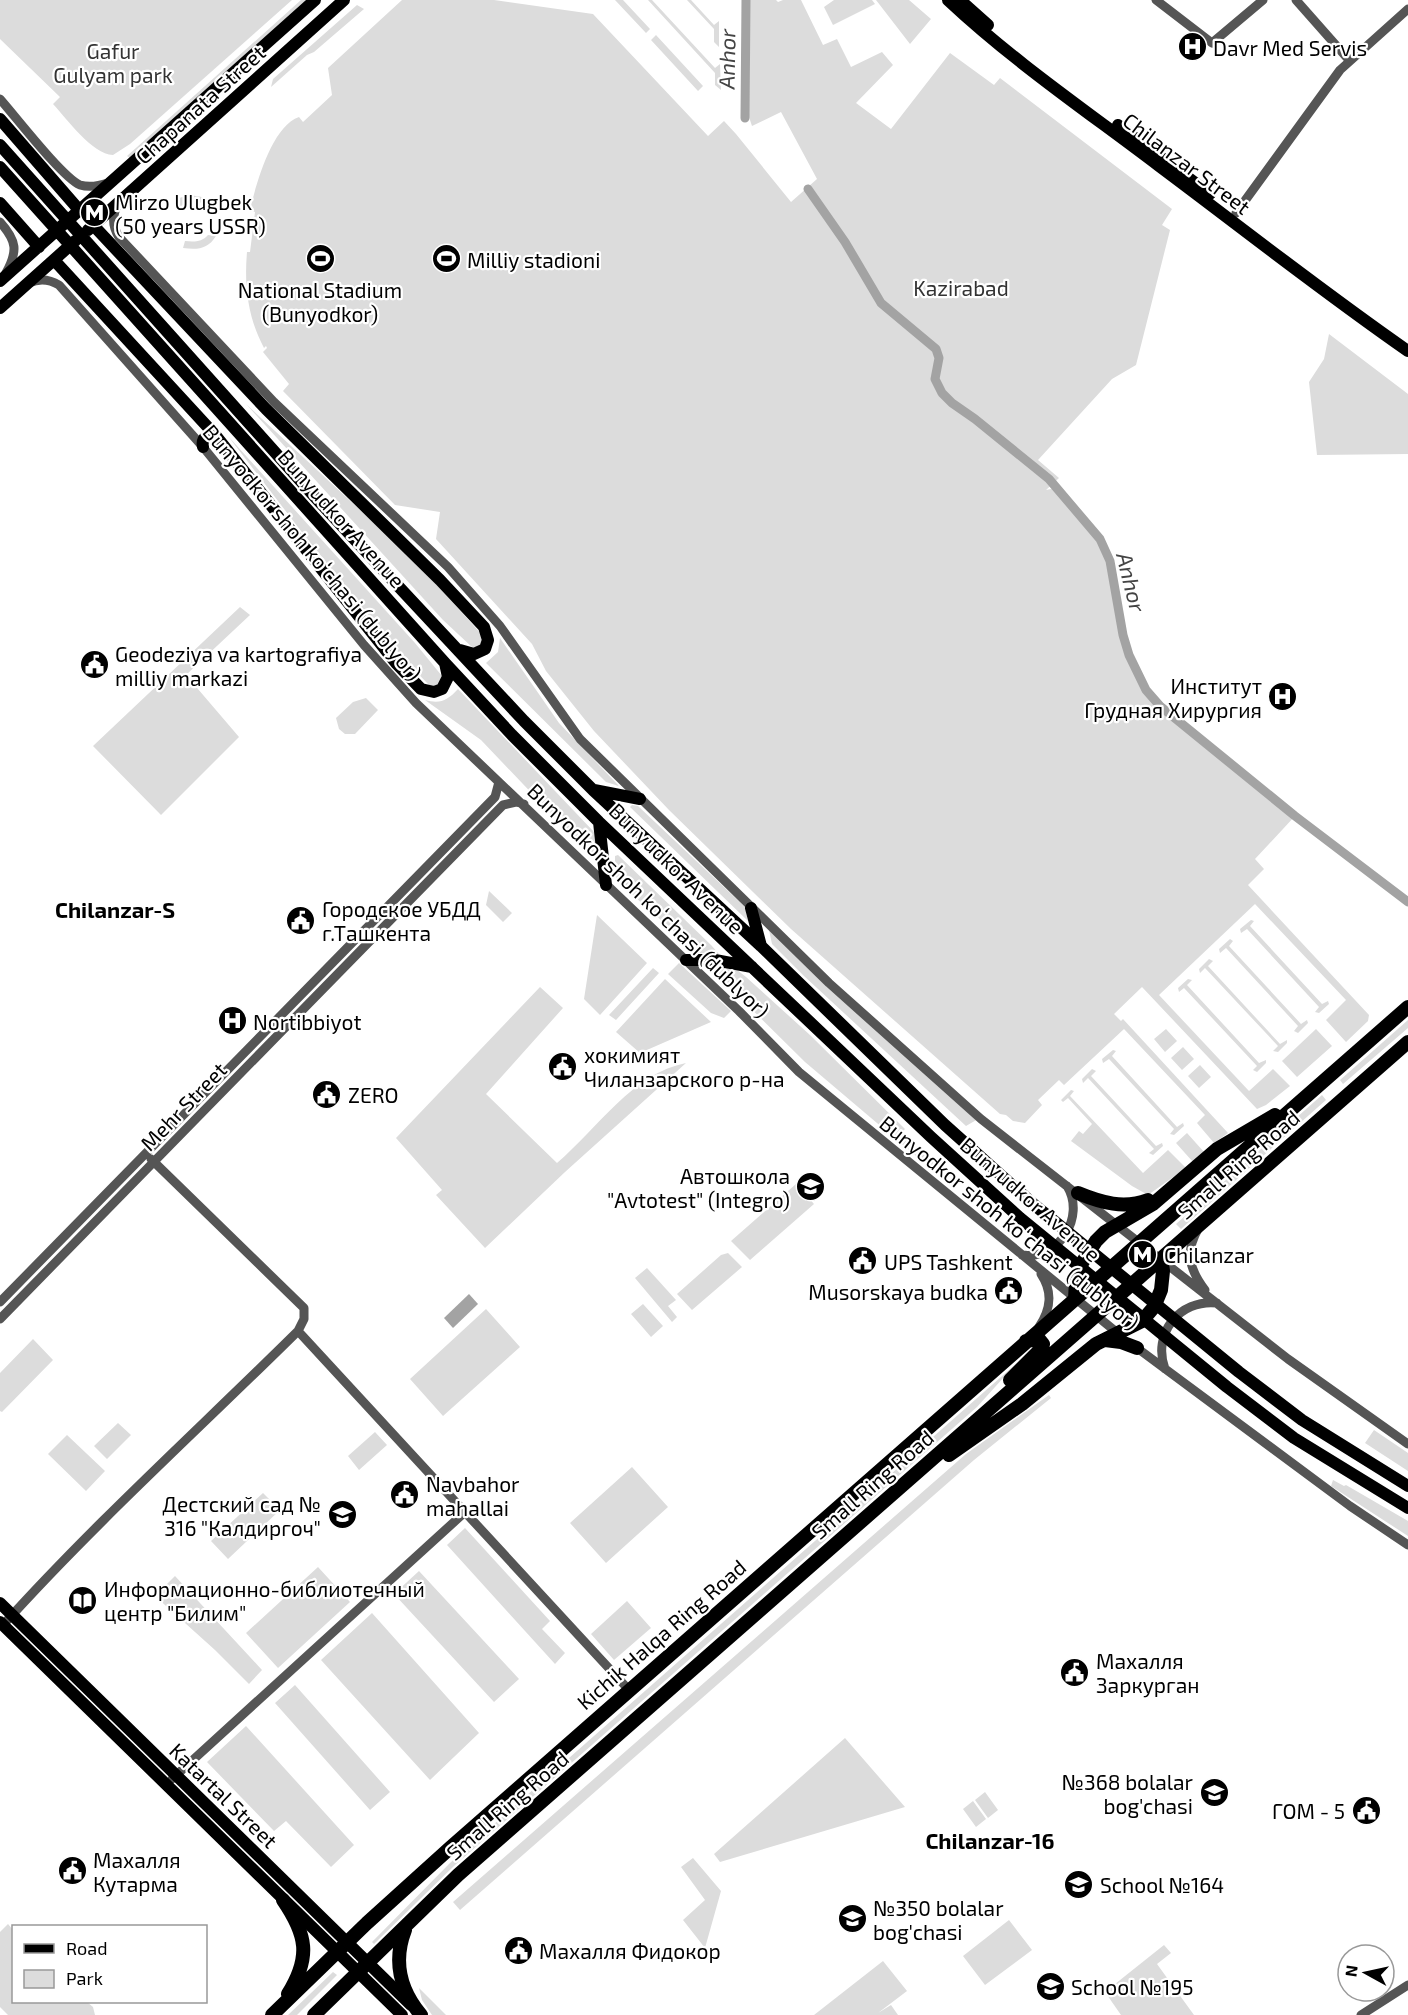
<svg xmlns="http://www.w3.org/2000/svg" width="1408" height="2015" viewBox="0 0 1408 2015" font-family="'Exo 2',sans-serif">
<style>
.green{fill:#dcdcdc}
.water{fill:#a3a3a3}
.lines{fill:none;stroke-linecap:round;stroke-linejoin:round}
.canal{stroke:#a3a3a3;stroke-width:9}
.minor{stroke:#555;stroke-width:9}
.major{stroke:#000;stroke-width:12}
.highway{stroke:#000;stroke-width:14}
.labels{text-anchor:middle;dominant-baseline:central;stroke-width:4.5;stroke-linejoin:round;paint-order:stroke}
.poi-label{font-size:21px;fill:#000;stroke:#fff;text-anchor:start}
.park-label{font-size:21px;fill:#333;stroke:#fff}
.street-label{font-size:21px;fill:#000;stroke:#fff}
.water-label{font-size:22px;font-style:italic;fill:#444;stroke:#fff}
.neighbourhood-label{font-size:22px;font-weight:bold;fill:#000;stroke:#fff}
</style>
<rect width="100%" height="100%" fill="#fff"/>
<!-- green -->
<path class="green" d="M 0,0 L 292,0 L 130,144 L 113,155 C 92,154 67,119 53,104 L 60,97 L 0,39 Z
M 301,0 L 306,0 L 130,158 L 127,156 Z
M 402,0 L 494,0 L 593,14 L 708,136 L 724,121 L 736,134 L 791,202 L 817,179 L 781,112 L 752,126 L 749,117 L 750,0 L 776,0 L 778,2 L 783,0 L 801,0 L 823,45 L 837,39 L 851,67 L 882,52 L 893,65 L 856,103 L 891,129 L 950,53 L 994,85 L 1000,78 L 1172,209 L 1162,225 L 1170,230 L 1136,365 L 1112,379 L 1038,460 L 1059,478 L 1046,490 L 1056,488 C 1076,511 1098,532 1110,561 C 1117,598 1119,639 1136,672 C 1153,707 1187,729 1216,753 C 1242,774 1269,795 1295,816 L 1255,859 L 1264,869 L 1248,885 L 1369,1015 L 1368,1021 L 1346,1042 L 1326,1020 L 1346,1000 L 1255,904 L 1159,995 L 1249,1091 L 1273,1069 L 1290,1086 L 1266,1105 L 1257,1109 L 1142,987 L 1114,1014 L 1121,1021 L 1123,1019 L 1228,1133 L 1214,1143 L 1197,1123 L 1205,1115 L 1124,1029 L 1064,1085 L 1059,1080 L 1038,1100 L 1042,1105 L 1025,1123 L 1013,1121 L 1006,1115 L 1000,1114 L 791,929 L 669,810 L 594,731 L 546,671 L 532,644 L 436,539 L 440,512 L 395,505 L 283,391 L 289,384 L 263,352 L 267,348 L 266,346 L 264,348 C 248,318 244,286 247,252 L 250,252 L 255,212 L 250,210 C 256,184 272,126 299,117 L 303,122 L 332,95 L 328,68 Z
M 615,0 L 623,0 L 650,29 L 646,33 Z
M 648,0 L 652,0 L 715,68 L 720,64 L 721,90 L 715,85 L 715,73 Z
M 687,0 L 691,0 L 714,25 L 719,21 L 719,47 L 714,42 L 714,29 Z
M 834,0 L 872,0 L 875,4 L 833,25 L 824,7 Z
M 876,0 L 909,0 L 931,19 L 910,44 Z
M 357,5 L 364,9 L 314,52 L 307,55 L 271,87 L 273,79 Z
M 656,35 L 703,86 L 698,91 L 651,40 Z
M 189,195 C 204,197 215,198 219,214 L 211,213 C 199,192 189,208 174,206 L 176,199 Z
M 208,235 L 216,236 C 208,249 198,250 183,248 L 185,241 C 194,242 202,242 208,235 Z
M 1329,334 L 1408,394 L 1408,454 L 1317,455 L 1309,382 L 1324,359 Z
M 246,404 L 416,562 L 484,637 L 482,647 L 473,648 L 443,620 Z
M 228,436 L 415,643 L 442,676 L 441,684 L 434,687 L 429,685 L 402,657 L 301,531 Z
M 240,607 L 250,615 L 186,675 L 239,737 L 161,815 L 93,746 Z
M 500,638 L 559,723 L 619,786 L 606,782 L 486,663 L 498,652 Z
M 458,689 L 595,833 L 599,864 L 481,740 L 425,700 C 440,704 447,701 458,689 Z
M 366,698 L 378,710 L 355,734 L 345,734 L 339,729 L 336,718 L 353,702 Z
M 632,805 L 638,806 L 745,907 L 748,921 L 630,807 Z
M 618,855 L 711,945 L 719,954 L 698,953 L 618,882 L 615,874 L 615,856 Z
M 489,891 L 512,913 L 503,922 L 486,905 Z
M 597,915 L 647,963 L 600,1015 L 584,999 Z
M 1251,920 L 1254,921 L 1250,926 L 1322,1004 L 1328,1001 L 1329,1004 L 1319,1013 L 1315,1012 L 1319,1007 L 1247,929 L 1241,933 L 1240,929 Z
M 769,930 L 978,1119 L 966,1126 L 804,976 L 772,944 Z
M 1230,939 L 1233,941 L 1229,946 L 1301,1024 L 1307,1020 L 1308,1023 L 1298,1033 L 1294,1031 L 1298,1026 L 1226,948 L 1220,953 L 1219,949 Z
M 1209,959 L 1213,961 L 1208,966 L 1280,1044 L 1287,1040 L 1287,1043 L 1278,1052 L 1273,1051 L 1278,1046 L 1205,968 L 1200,973 L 1199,969 Z
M 679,963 L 731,1011 L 724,1018 L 711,1013 L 668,974 Z
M 708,966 L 736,969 L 746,977 L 810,1035 L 905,1129 L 901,1133 L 944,1172 L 943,1179 L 805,1062 Z
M 653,968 L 659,973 L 616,1020 L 609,1015 Z
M 665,979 L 711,1022 L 640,1053 L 616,1032 Z
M 1188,979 L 1192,980 L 1187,985 L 1259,1063 L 1266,1060 L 1266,1063 L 1257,1072 L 1253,1070 L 1257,1066 L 1184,988 L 1179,992 L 1178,988 Z
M 540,987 L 563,1008 L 486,1094 L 557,1163 C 597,1129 633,1073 686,1063 L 565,1172 L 485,1248 L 436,1195 L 442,1190 L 396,1138 Z
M 1408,1020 L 1408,1028 L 1343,1084 L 1340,1080 Z
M 1166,1029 L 1177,1041 L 1165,1052 L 1154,1039 Z
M 1316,1029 L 1332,1046 L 1297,1077 L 1282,1061 Z
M 1183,1047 L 1194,1059 L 1182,1070 L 1171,1058 Z
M 1113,1050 L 1116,1051 L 1112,1056 L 1177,1127 L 1183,1123 L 1184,1126 L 1174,1135 L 1170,1134 L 1174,1129 L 1109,1059 L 1103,1063 L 1102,1059 Z
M 1200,1065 L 1211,1077 L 1199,1088 L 1188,1076 Z
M 1092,1069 L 1096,1071 L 1091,1076 L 1156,1146 L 1162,1143 L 1163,1146 L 1153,1155 L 1149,1153 L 1154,1149 L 1088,1078 L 1083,1083 L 1082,1079 Z
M 1071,1090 L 1074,1091 L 1070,1096 L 1143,1173 L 1168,1150 L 1186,1168 L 1148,1195 L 1132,1186 L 1071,1141 L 1079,1131 L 1083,1134 L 1092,1124 L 1068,1098 L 1063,1102 L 1061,1100 Z
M 1322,1095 L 1326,1100 L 1181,1229 L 1176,1224 Z
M 1187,1133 L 1204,1152 L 1193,1162 L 1176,1143 Z
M 796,1184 L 814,1204 L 750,1260 L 731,1241 Z
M 728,1253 L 742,1267 L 692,1310 L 677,1294 L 721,1255 Z
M 647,1268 L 676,1300 L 668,1306 L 677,1317 L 672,1322 L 635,1278 Z
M 643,1304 L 663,1326 L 651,1337 L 631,1314 Z
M 486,1309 L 520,1347 L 443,1416 L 410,1379 Z
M 33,1339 L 53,1360 L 2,1412 L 0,1411 L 0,1373 Z
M 1036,1346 L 1037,1348 L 1004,1377 L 977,1407 L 454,1866 L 374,1944 L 372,1942 L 450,1863 Z
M 1049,1395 L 1051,1398 L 974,1460 L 460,1910 L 453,1902 L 966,1454 Z
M 118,1423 L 131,1435 L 107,1459 L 94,1446 Z
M 1374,1430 L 1408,1453 L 1408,1471 L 1365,1443 Z
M 375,1432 L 387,1445 L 359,1470 L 348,1456 Z
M 67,1435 L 105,1471 L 86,1491 L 48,1454 Z
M 632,1467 L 668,1507 L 606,1563 L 570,1523 Z
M 1333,1480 L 1344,1486 L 1346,1485 L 1408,1521 L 1408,1536 L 1331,1486 Z
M 263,1493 L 280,1510 L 228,1559 L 211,1541 Z
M 465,1528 L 550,1621 L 542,1629 L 565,1653 L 555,1664 L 447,1545 Z
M 318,1567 L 350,1602 L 278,1668 L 246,1633 Z
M 419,1571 L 519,1679 L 494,1702 L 394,1594 Z
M 175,1576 L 262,1670 L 249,1684 L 215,1650 L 155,1596 Z
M 627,1601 L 651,1628 L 614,1660 L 591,1634 Z
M 372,1613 L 479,1733 L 430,1780 L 321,1660 Z
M 295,1685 L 390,1792 L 370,1810 L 275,1703 Z
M 246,1726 L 354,1845 L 331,1867 L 286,1821 L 274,1831 L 207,1762 Z
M 845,1738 L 905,1807 L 720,1862 L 714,1854 Z
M 985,1792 L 998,1810 L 988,1818 L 975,1800 Z
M 973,1801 L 986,1819 L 976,1827 L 963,1809 Z
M 693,1858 L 721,1891 L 705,1948 L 683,1920 L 705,1900 L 681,1867 Z
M 1009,1920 L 1032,1950 L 985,1985 L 963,1956 Z
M 8,1924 L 13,1930 L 14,2002 L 87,2002 L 93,2007 L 95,2015 L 8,2015 L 0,2007 L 0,1932 Z
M 1164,1945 L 1171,1953 L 1157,1964 L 1194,2015 L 1121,2015 L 1105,1992 Z
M 883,1961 L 907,1991 L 878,2013 L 891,2005 L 898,2015 L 814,2015 Z
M 333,1972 L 337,1975 L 297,2015 L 288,2015 Z
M 419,1988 L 446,2015 L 432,2015 L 422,2000 Z"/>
<!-- water -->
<path class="water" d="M 469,1294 L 478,1304 L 453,1328 L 444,1318 Z"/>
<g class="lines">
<!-- canal -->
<path class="canal" d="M 745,118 L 746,0
M 808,189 L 845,242 L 881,303 L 936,349 L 939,358 L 935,379 L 942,393 L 952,403 L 975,419 L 1049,479 L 1100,539 L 1110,561 L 1123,635 L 1129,655 L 1146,690 L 1160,706 L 1295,816 L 1408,902"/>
<!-- minor -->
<path class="minor" d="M 1156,0 L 1212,43 L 1263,0
M 1296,0 L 1349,60
M 0,99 C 16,117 62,177 80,185 C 90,188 99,186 108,183
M 118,204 C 112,215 112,226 119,237 L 274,402 L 448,567 L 500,626 L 580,739 L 829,983 L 981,1119 L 1288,1359 L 1408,1444
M 1236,213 L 1340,70 L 1408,9
M 0,222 C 17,241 18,251 6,273
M 29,283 C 40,278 49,279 59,285 L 203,447 L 364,645 L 416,703 L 739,1011 L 799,1072 L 1120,1335
M 1198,1229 C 1185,1252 1189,1269 1205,1290
M 1022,1255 C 1059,1260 1086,1217 1067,1186
M 0,1302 L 495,797 L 499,782
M 0,1319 L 503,805 L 516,802 L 524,804
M 1039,1327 C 1051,1309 1053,1292 1041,1274
M 298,1331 L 629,1690
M 1133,1345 L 1350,1506 L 1408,1545
M 1165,1369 C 1152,1334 1179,1299 1217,1303
M 3,1625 C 96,1522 199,1429 298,1331 L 304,1319 L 304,1308 L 151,1159
M 172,1779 L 465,1512
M 1361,2015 L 1408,1985"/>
<!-- major -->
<path class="major" d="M 948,0 C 1013,61 1088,112 1159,166 C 1242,228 1323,292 1408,351
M 960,0 L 988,25
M 0,119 L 80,211
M 1118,125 L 1210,194
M 0,145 L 315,497 L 524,721 L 593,790 L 761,946 L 945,1125 L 1032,1203 L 1239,1372 L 1302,1420 L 1408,1486
M 0,167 L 445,663 L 512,735 L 599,822 L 931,1137 L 1020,1218 L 1227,1387 L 1294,1438 L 1408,1508
M 0,203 L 39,247
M 93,225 L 266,409 L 440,580 L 484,627 L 488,640 L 485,649 L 474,654 L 460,650
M 88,230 L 344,0
M 54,260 L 216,436 L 396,663 L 421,689 L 434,692 L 442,689 L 448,677 L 445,663
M 0,281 L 315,0
M 0,308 L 75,241
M 203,447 C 201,438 208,433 216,436
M 594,790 L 640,799
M 599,822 L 606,885
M 751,908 L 761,946
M 686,960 L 715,960 L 752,967
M 0,1603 L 411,2005
M 0,1622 L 402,2015"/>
<!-- highway -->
<path class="highway" d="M 1078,1193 C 1102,1203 1124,1209 1148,1200
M 1075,1299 L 1076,1281 L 1082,1263 L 1096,1241 L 1105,1232 L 1153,1204 L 1217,1149 L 1275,1115
M 1105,1340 L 1121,1342 L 1137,1348
M 1010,1380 L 1042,1348 L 1043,1344 L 1039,1339 L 1026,1341
M 949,1455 L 1022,1404 L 1096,1344 L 1142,1321 L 1154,1307 L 1161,1290 L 1163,1271 L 1161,1259
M 283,1900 C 307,1935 311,1957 288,1994
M 405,1930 C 393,1961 400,1990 421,2015
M 272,2015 L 367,1923 L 450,1848 L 1408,1007
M 314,2015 L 458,1875 L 1408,1042"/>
</g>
<!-- icons -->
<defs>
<symbol id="hospital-disc" viewBox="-11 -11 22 22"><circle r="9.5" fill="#000" stroke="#fff"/><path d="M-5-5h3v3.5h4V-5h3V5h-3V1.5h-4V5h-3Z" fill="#fff"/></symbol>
<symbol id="metro-disc" viewBox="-11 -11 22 22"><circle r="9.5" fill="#000" stroke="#fff"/><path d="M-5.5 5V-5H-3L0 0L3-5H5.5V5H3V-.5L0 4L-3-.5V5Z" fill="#fff"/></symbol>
<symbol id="stadium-disc" viewBox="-11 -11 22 22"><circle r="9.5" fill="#000" stroke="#fff"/><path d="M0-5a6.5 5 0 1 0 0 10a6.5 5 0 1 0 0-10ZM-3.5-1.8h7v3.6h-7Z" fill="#fff"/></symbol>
<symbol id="civic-disc" viewBox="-11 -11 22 22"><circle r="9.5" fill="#000" stroke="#fff"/><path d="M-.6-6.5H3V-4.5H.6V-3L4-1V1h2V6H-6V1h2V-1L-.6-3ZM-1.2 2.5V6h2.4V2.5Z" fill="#fff"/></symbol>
<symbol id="school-disc" viewBox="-11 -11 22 22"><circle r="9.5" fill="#000" stroke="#fff"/><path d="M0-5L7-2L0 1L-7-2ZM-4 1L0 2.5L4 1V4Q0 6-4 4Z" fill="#fff"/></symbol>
<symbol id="library-disc" viewBox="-11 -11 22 22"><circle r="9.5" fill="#000" stroke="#fff"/><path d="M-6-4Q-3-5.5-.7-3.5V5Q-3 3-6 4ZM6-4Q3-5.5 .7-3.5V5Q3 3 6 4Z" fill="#fff"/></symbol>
</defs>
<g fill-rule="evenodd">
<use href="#hospital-disc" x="1176" y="30" width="33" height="33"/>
<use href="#metro-disc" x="78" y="196" width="33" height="33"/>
<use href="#stadium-disc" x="304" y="242" width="33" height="33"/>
<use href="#stadium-disc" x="430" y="242" width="33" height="33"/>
<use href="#civic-disc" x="78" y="648" width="33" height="33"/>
<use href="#hospital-disc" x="1266" y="680" width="33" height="33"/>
<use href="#civic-disc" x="284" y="904" width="33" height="33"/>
<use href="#hospital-disc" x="216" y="1004" width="33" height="33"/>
<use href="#civic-disc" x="546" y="1050" width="33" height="33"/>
<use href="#civic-disc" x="310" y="1078" width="33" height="33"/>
<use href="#school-disc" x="794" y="1170" width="33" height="33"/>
<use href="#metro-disc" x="1126" y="1238" width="33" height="33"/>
<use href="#civic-disc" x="846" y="1244" width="33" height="33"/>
<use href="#civic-disc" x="992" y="1274" width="33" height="33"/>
<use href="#civic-disc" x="388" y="1478" width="33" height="33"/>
<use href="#school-disc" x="326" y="1498" width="33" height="33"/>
<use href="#library-disc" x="66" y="1584" width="33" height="33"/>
<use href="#civic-disc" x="1058" y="1656" width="33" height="33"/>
<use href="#school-disc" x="1198" y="1776" width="33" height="33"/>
<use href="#civic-disc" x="1350" y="1794" width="33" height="33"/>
<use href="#civic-disc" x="56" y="1854" width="33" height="33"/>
<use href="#school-disc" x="1062" y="1868" width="33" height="33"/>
<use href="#school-disc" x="836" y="1902" width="33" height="33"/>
<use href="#civic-disc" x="502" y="1934" width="33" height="33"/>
<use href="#school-disc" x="1034" y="1970" width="33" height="33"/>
</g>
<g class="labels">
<!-- poi labels -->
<g class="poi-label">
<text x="1213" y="47">Davr Med Servis</text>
<text x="115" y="201">Mirzo Ulugbek<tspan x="115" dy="24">(50 years USSR)</tspan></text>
<text x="467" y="259">Milliy stadioni</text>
<text x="320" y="289" text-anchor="middle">National Stadium<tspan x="320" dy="24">(Bunyodkor)</tspan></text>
<text x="115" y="653">Geodeziya va kartografiya<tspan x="115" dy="24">milliy markazi</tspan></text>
<text x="1262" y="685" text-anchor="end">Институт<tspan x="1262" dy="24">Грудная Хирургия</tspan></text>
<text x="322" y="908">Городское УБДД<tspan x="322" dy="24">г.Ташкента</tspan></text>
<text x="253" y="1021">Nortibbiyot</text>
<text x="584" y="1054">хокимият<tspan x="584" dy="24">Чиланзарского р-на</tspan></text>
<text x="348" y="1094">ZERO</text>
<text x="790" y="1175" text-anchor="end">Автошкола<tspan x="790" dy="24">"Avtotest" (Integro)</tspan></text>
<text x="1164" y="1254">Chilanzar</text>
<text x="884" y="1261">UPS Tashkent</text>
<text x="988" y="1291" text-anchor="end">Musorskaya budka</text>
<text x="426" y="1483">Navbahor<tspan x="426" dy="24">mahallai</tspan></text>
<text x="321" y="1503" text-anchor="end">Дестский сад №<tspan x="321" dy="24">316 "Калдиргоч"</tspan></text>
<text x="104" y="1588">Информационно-библиотечный<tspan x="104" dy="24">центр "Билим"</tspan></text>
<text x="1096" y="1660">Махалля<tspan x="1096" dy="24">Заркурган</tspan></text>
<text x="1193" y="1781" text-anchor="end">№368 bolalar<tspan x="1193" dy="24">bog'chasi</tspan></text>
<text x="1345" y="1810" text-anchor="end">ГОМ - 5</text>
<text x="93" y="1859">Махалля<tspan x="93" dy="24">Кутарма</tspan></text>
<text x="1100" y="1884">School №164</text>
<text x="873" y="1907">№350 bolalar<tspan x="873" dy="24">bog'chasi</tspan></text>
<text x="539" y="1950">Махалля Фидокор</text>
<text x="1071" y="1986">School №195</text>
</g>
<!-- park labels -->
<g class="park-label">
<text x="113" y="50">Gafur<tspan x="113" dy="24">Gulyam park</tspan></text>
<text x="961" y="287">Kazirabad</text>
</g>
<!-- street labels -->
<g class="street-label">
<text transform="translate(200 104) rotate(-42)">Chapanata Street</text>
<text transform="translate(1187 163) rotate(37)">Chilanzar Street</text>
<text transform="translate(342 518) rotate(48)">Bunyudkor Avenue</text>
<text transform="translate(313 552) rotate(50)">Bunyodkor shoh koʻchasi (dublyor)</text>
<text transform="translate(677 868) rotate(44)">Bunyudkor Avenue</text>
<text transform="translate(649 900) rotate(44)">Bunyodkor shoh koʻchasi (dublyor)</text>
<text transform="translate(183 1106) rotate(-46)">Mehr Street</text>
<text transform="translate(1238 1164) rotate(-41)">Small Ring Road</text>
<text transform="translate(1031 1199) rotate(41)">Bunyudkor Avenue</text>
<text transform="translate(1010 1222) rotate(39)">Bunyodkor shoh koʻchasi (dublyor)</text>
<text transform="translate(872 1484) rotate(-41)">Small Ring Road</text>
<text transform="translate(661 1634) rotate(-41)">Kichik Halqa Ring Road</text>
<text transform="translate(224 1795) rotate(44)">Katartal Street</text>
<text transform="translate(507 1805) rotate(-41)">Small Ring Road</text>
</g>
<!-- water labels -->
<g class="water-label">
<text transform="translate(726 59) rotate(-89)">Anhor</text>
<text transform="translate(1132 582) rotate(76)">Anhor</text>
</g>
<!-- neighbourhood labels -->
<g class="neighbourhood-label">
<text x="115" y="909">Chilanzar-S</text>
<text x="990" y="1840">Chilanzar-16</text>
</g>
</g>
<!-- legend -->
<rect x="12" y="1925" width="195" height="78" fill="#ffffff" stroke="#999999" stroke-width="1.5"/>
<rect x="24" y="1944" width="30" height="9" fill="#000000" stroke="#999999" stroke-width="1.5"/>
<text x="66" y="1955" font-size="18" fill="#000000">Road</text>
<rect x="24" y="1970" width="30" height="18" fill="#dcdcdc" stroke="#999999" stroke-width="1.5"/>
<text x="66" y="1985" font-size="18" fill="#000000">Park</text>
<!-- north arrow -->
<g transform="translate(1366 1973) rotate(278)"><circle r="28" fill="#ffffff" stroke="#999999" stroke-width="1.5"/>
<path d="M0-4.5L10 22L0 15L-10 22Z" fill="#000000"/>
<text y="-9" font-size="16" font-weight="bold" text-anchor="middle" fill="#000000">N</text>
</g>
</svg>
